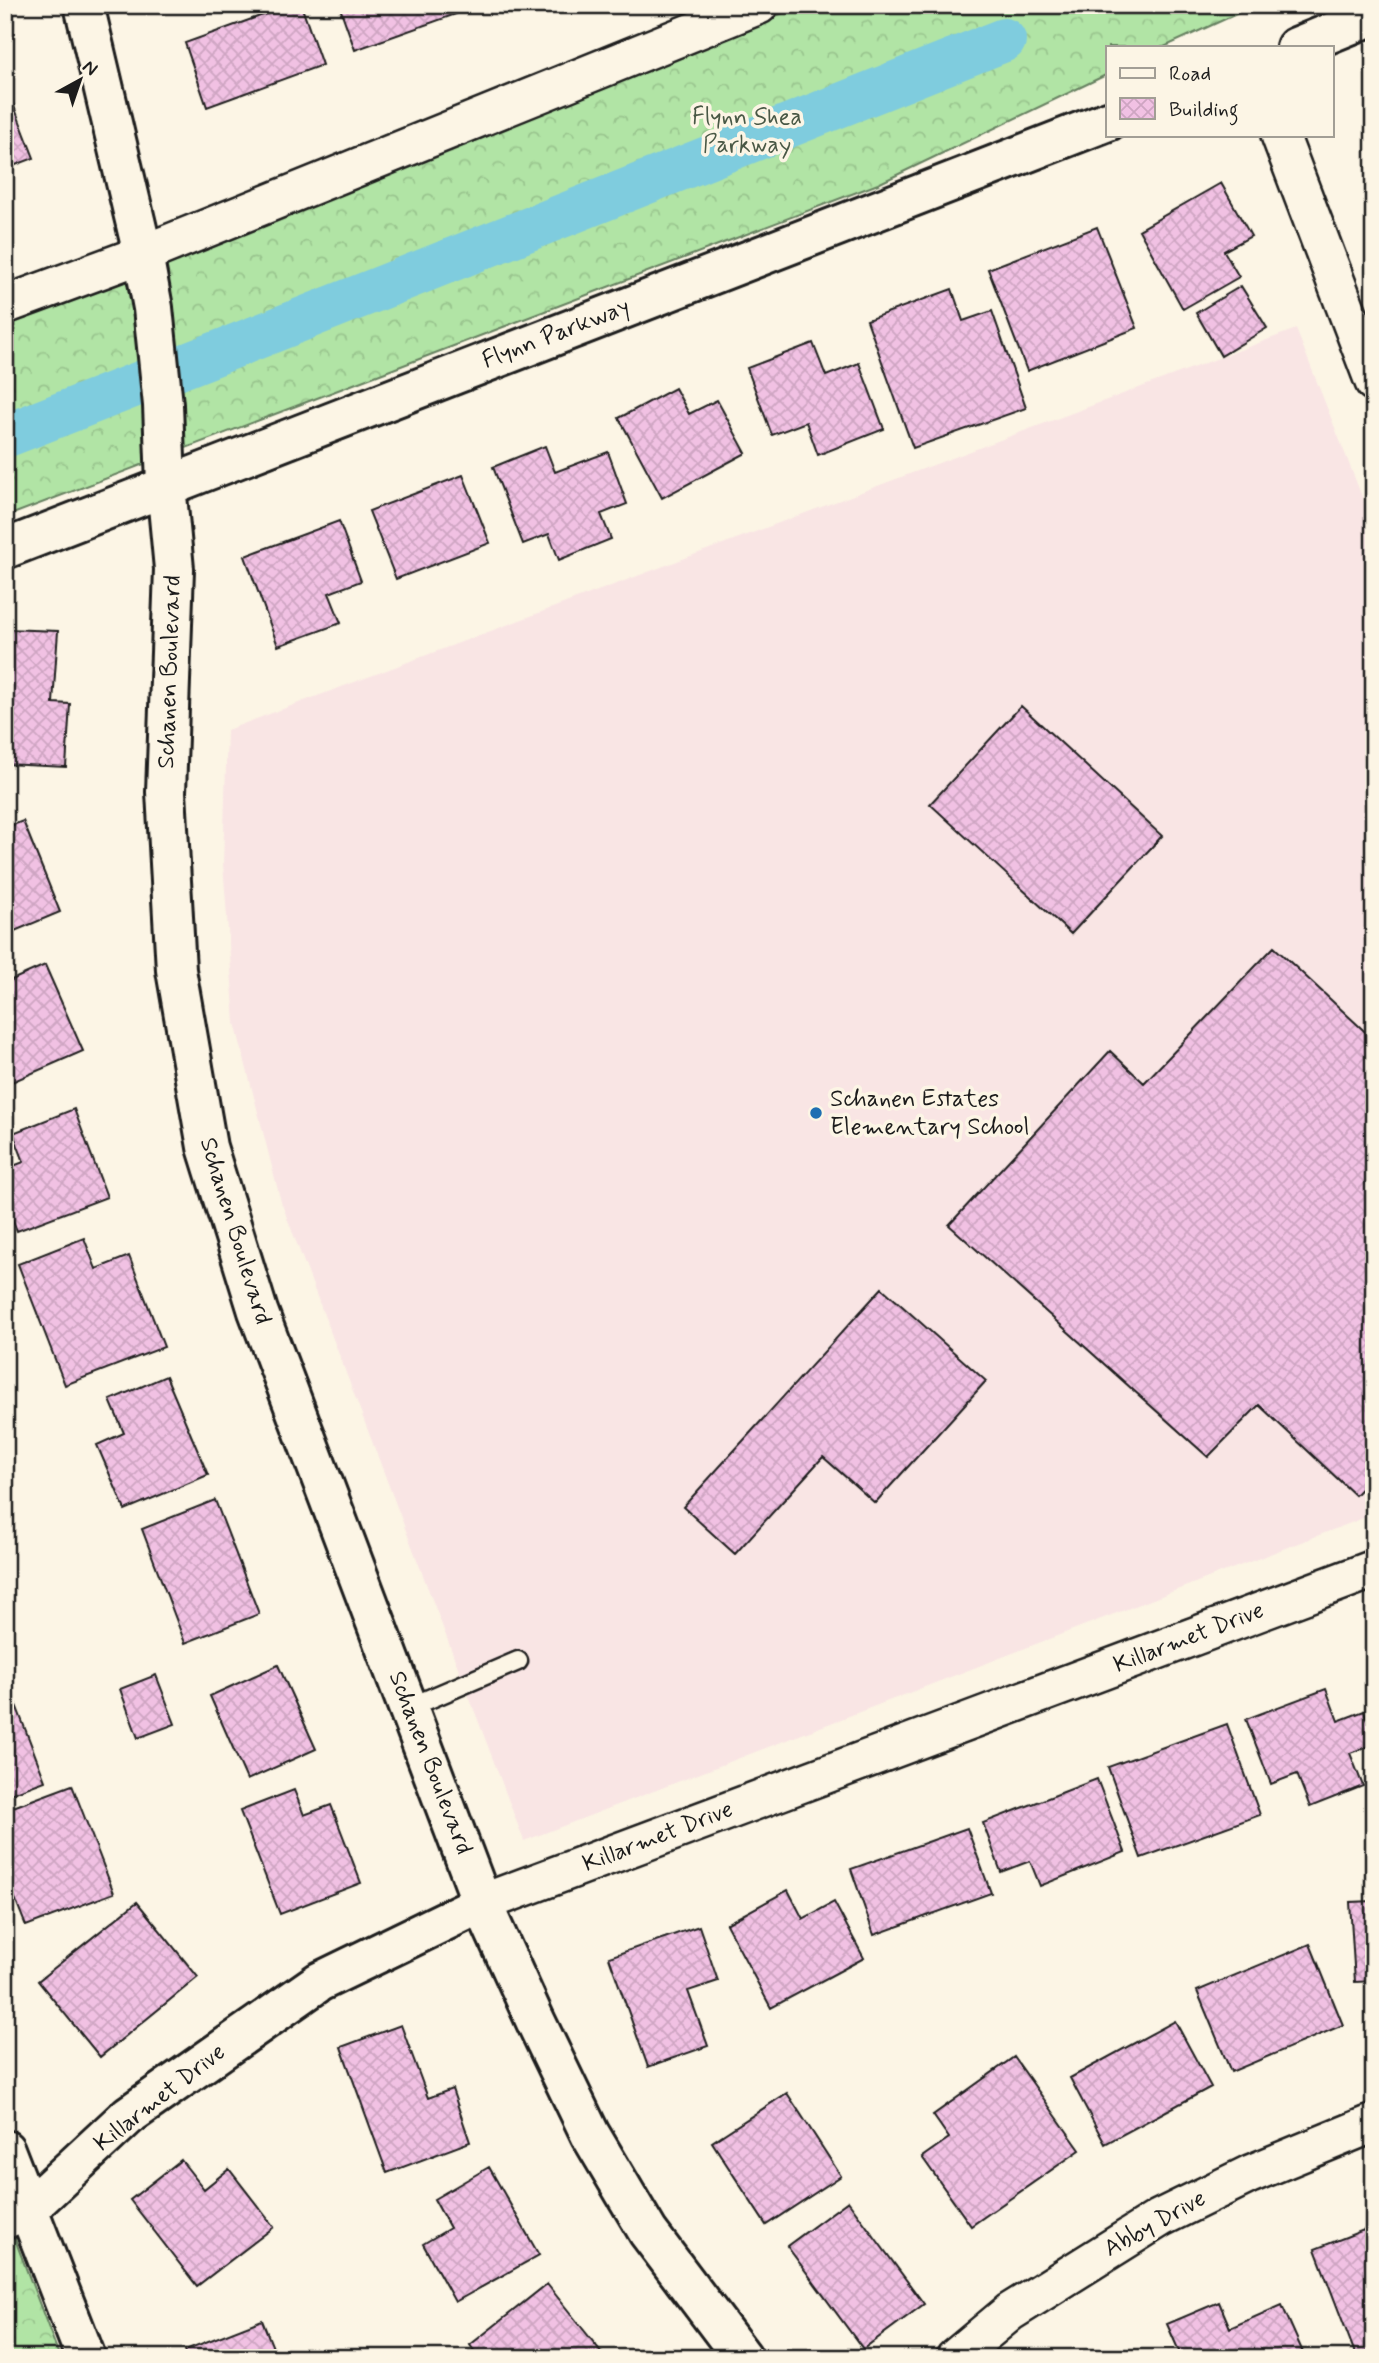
<svg xmlns="http://www.w3.org/2000/svg" width="1379" height="2363" viewBox="0 0 1379 2363" font-family="Mynerve,sans-serif">
<style>
.built{fill:#f9e5e4}
.forest{fill:url(#forest-crowns);stroke:#668060;stroke-width:2}
.lines{fill:none;stroke-linecap:round;stroke-linejoin:round}
.canal{stroke:#7fccde;stroke-width:44}
.building{fill:url(#building-cross-hatch);stroke:#1c1c1c;stroke-width:2}
.service-casing{stroke:#1c1c1c;stroke-width:23}
.minor-casing{stroke:#1c1c1c;stroke-width:42}
.tertiary-casing{stroke:#1c1c1c;stroke-width:44}
.service{stroke:#fcf5e5;stroke-width:18}
.minor{stroke:#fcf5e5;stroke-width:37}
.tertiary{stroke:#fcf5e5;stroke-width:38}
.poi-dot{fill:#1f6fb2;stroke:#fcf5e5;stroke-width:2.5}
.labels{text-anchor:middle;dominant-baseline:central;stroke-width:7;stroke-linejoin:round;paint-order:stroke}
.park-label{font-size:24px;fill:#495845;stroke:#fcf5e5}
.street-label{font-size:24px;fill:#1c1c1c;stroke:#fcf5e5}
.poi-label{font-size:24px;fill:#1c1c1c;stroke:#fcf5e5;text-anchor:start}
</style>
<defs>
<pattern id="forest-crowns" width="20" height="18" patternUnits="userSpaceOnUse" patternTransform="scale(1.75)"><rect width="20" height="18" fill="#b1e4a5"/><path d="M2 6a3 3 0 1 1 6 0M12 15a3 3 0 1 1 6 0" fill="none" stroke="#98c38d"/></pattern>
<pattern id="building-cross-hatch" width="8" height="8" patternUnits="userSpaceOnUse" patternTransform="scale(1.75)"><rect width="8" height="8" fill="#f1c1e3"/><path d="M0 0l8 8M0 8l8-8" fill="none" stroke="#cea5c2"/></pattern>
</defs>
<rect width="100%" height="100%" fill="#fcf5e5"/>
<filter id="ink" filterUnits="userSpaceOnUse"><feTurbulence type="fractalNoise" baseFrequency=".0143" numOctaves="2"/><feDisplacementMap in="SourceGraphic" scale="14" xChannelSelector="R" yChannelSelector="G"/><feConvolveMatrix kernelMatrix="1 2 1 2 8 2 1 2 1" color-interpolation-filters="sRGB"/></filter>
<g filter="url(#ink)">
<!-- built -->
<path class="built" d="M 1296,329 L 1374,527 L 1374,1514 L 524,1841 L 281,1202 L 235,1023 L 223,864 L 227,730 Z"/>
<!-- forest -->
<path class="forest" d="M 804,5 L 1256,5 L 1164,47 L 1108,47 L 1108,74 L 878,184 L 5,517 L 5,311 Z
M 5,2213 L 60,2358 L 5,2358 Z"/>
<g class="lines">
<!-- canal -->
<path class="canal" d="M 5,436 L 230,348 L 1004,40"/>
</g>
<!-- building -->
<path class="building" d="M 291,5 L 301,5 L 322,65 L 207,107 L 185,43 Z
M 339,5 L 452,5 L 456,14 L 355,50 Z
M 5,83 L 34,158 L 5,169 Z
M 1221,183 L 1251,236 L 1224,251 L 1239,277 L 1183,309 L 1139,230 Z
M 1097,227 L 1137,328 L 1027,371 L 988,269 Z
M 1241,286 L 1267,328 L 1221,356 L 1196,313 Z
M 952,289 L 963,321 L 992,311 L 1026,408 L 913,448 L 867,320 Z
M 813,343 L 826,376 L 859,363 L 884,429 L 818,455 L 806,422 L 772,435 L 747,368 Z
M 675,388 L 689,414 L 717,400 L 746,453 L 662,498 L 619,418 Z
M 545,446 L 555,472 L 608,452 L 627,504 L 601,514 L 611,539 L 559,560 L 549,534 L 523,544 L 493,467 Z
M 463,475 L 490,543 L 396,579 L 369,511 Z
M 339,521 L 361,581 L 329,593 L 341,623 L 278,646 L 245,556 Z
M 5,629 L 58,631 L 53,703 L 70,704 L 66,767 L 5,764 Z
M 1021,706 L 1162,836 L 1071,934 L 930,804 Z
M 23,821 L 60,912 L 5,935 L 5,828 Z
M 1274,947 L 1374,1040 L 1374,1475 L 1355,1495 L 1259,1405 L 1208,1457 L 949,1225 L 1110,1051 L 1144,1083 Z
M 45,965 L 83,1051 L 5,1085 L 5,983 Z
M 74,1109 L 107,1197 L 17,1231 L 5,1202 L 5,1169 L 24,1162 L 13,1133 Z
M 84,1238 L 96,1269 L 129,1256 L 164,1347 L 65,1385 L 18,1264 Z
M 882,1288 L 986,1381 L 875,1503 L 823,1457 L 735,1554 L 683,1507 Z
M 166,1376 L 208,1475 L 125,1510 L 97,1445 L 124,1433 L 110,1400 Z
M 215,1500 L 259,1614 L 185,1643 L 142,1529 Z
M 278,1665 L 316,1749 L 247,1780 L 210,1696 Z
M 156,1675 L 175,1724 L 138,1738 L 120,1689 Z
M 5,1676 L 45,1781 L 5,1796 Z
M 1326,1689 L 1338,1721 L 1364,1711 L 1374,1736 L 1374,1744 L 1350,1753 L 1363,1786 L 1310,1807 L 1297,1774 L 1271,1784 L 1246,1719 Z
M 1227,1724 L 1260,1815 L 1141,1858 L 1108,1767 Z
M 1097,1779 L 1125,1852 L 1040,1886 L 1030,1861 L 1001,1872 L 983,1823 Z
M 72,1785 L 114,1893 L 26,1926 L 5,1873 L 5,1810 Z
M 294,1790 L 304,1815 L 331,1805 L 361,1883 L 280,1914 L 240,1811 Z
M 967,1828 L 991,1893 L 874,1935 L 851,1869 Z
M 788,1890 L 803,1919 L 834,1902 L 864,1958 L 771,2008 L 726,1924 Z
M 1374,1901 L 1374,1981 L 1355,1982 L 1350,1902 Z
M 137,1902 L 198,1977 L 100,2057 L 38,1981 Z
M 699,1926 L 718,1981 L 688,1991 L 708,2046 L 648,2067 L 609,1957 Z
M 1310,1944 L 1343,2025 L 1231,2072 L 1197,1991 Z
M 1175,2021 L 1211,2087 L 1105,2144 L 1070,2078 Z
M 401,2025 L 428,2098 L 452,2089 L 470,2142 L 387,2173 L 341,2047 Z
M 1014,2057 L 1080,2150 L 971,2226 L 922,2157 L 949,2138 L 933,2115 Z
M 787,2093 L 841,2176 L 766,2225 L 712,2142 Z
M 181,2160 L 204,2189 L 229,2169 L 274,2227 L 197,2286 L 130,2200 Z
M 489,2167 L 539,2255 L 455,2302 L 423,2244 L 450,2228 L 434,2199 Z
M 848,2201 L 924,2304 L 863,2349 L 787,2246 Z
M 1374,2226 L 1374,2349 L 1356,2356 L 1315,2249 Z
M 547,2284 L 606,2358 L 479,2358 L 470,2345 Z
M 1219,2302 L 1230,2328 L 1282,2305 L 1305,2357 L 1182,2358 L 1167,2324 Z
M 262,2320 L 277,2358 L 188,2358 L 185,2350 Z"/>
<g class="lines">
<defs>
<path id="service" d="M 408,1708 L 518,1661"/>
<path id="minor" d="M 1280,135 L 1374,382
M 5,305 L 143,254 L 759,5
M 482,1903 L 1374,1569
M 955,2358 L 1010,2312 L 1160,2218 L 1250,2174 L 1374,2123"/>
<path id="tertiary" d="M 84,5 L 143,254 L 153,308 L 163,405 L 166,485 L 174,569 L 166,792 L 176,970 L 207,1147 L 258,1311 L 482,1903 L 535,2020 L 590,2134 L 648,2232 L 743,2358
M 1296,47 L 1374,15
M 5,549 L 1108,121
M 5,2150 L 86,2358
M 5,2219 L 28,2209 L 129,2115 L 319,1982 L 482,1903"/>
</defs>
<!-- service casing -->
<use href="#service" class="service-casing"/>
<!-- minor casing -->
<use href="#minor" class="minor-casing"/>
<!-- tertiary casing -->
<use href="#tertiary" class="tertiary-casing"/>
<!-- service -->
<use href="#service" class="service"/>
<!-- minor -->
<use href="#minor" class="minor"/>
<!-- tertiary -->
<use href="#tertiary" class="tertiary"/>
</g>
</g>
<!-- markers -->
<circle class="poi-dot" cx="816" cy="1113" r="7"/>
<g class="labels">
<!-- park labels -->
<g class="park-label">
<text x="747" y="117">Flynn Shea<tspan x="747" dy="28">Parkway</tspan></text>
</g>
<!-- street labels -->
<g class="street-label">
<text transform="translate(556 334) rotate(-21)">Flynn Parkway</text>
<text transform="translate(170 672) rotate(-88)">Schanen Boulevard</text>
<text transform="translate(235 1231) rotate(73)">Schanen Boulevard</text>
<text transform="translate(1189 1638) rotate(-21)">Killarmet Drive</text>
<text transform="translate(430 1763) rotate(69)">Schanen Boulevard</text>
<text transform="translate(658 1837) rotate(-21)">Killarmet Drive</text>
<text transform="translate(160 2098) rotate(-38)">Killarmet Drive</text>
<text transform="translate(1155 2224) rotate(-29)">Abby Drive</text>
</g>
<!-- poi labels -->
<g class="poi-label">
<text x="830" y="1099">Schanen Estates<tspan x="830" dy="28">Elementary School</tspan></text>
</g>
</g>
<!-- margin -->
<rect width="1379" height="2363" fill="none" stroke="#fcf5e5" stroke-width="28"/>
<rect x="14" y="14" width="1351" height="2335" fill="none" stroke="#1c1c1c" stroke-width="2.5" filter="url(#ink)"/>
<!-- legend -->
<rect x="1106" y="46" width="228" height="91" fill="#fcf5e5" stroke="#a29e95" stroke-width="2"/>
<rect x="1120" y="68" width="35" height="10" fill="#fcf5e5" stroke="#a29e95" stroke-width="2"/>
<text x="1169" y="80" font-size="21" fill="#1c1c1c">Road</text>
<rect x="1120" y="98" width="35" height="21" fill="url(#building-cross-hatch)" stroke="#a29e95" stroke-width="2"/>
<text x="1169" y="116" font-size="21" fill="#1c1c1c">Building</text>
<!-- north arrow -->
<g transform="translate(80 80) rotate(40)" stroke="#fcf5e5" stroke-width="5" paint-order="stroke">
<path d="M0-5L12 26L0 18L-12 26Z" fill="#1c1c1c"/>
<text y="-10" font-size="19" font-weight="bold" text-anchor="middle" fill="#1c1c1c">N</text>
</g>
</svg>
